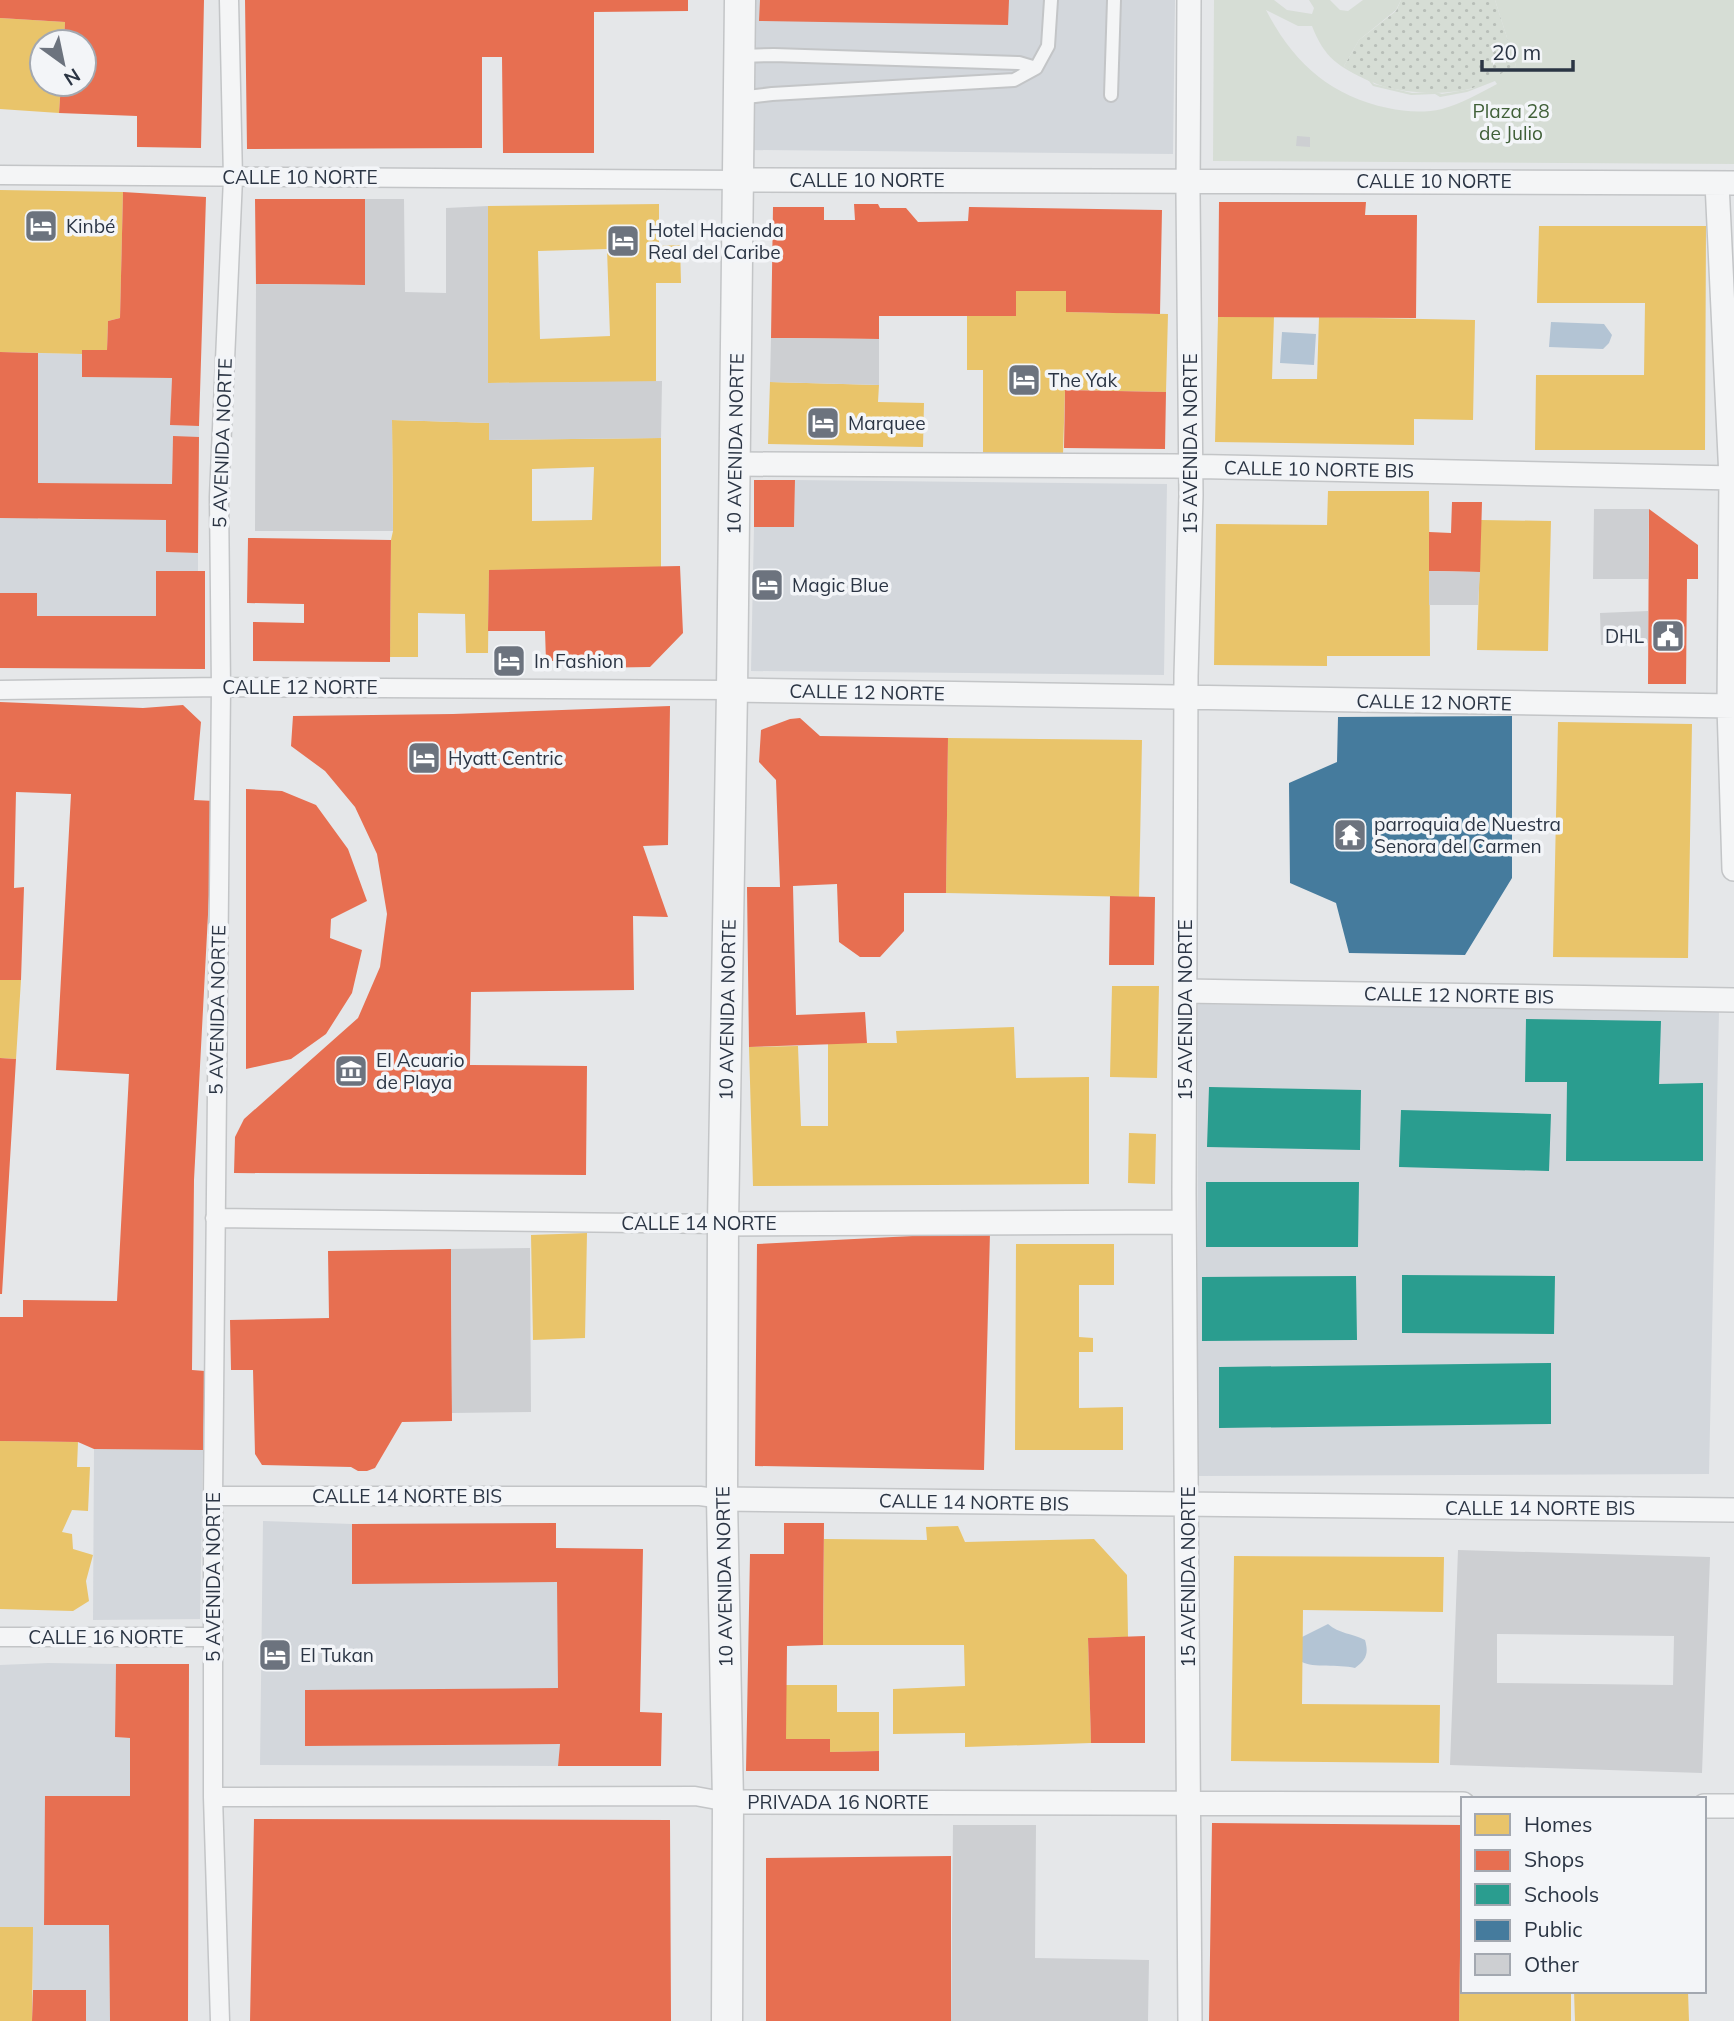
<svg xmlns="http://www.w3.org/2000/svg" width="1734" height="2021" viewBox="0 0 1734 2021" font-family="Mulish,sans-serif">
<style>
.built{fill:#d3d7dc}
.grass{fill:url(#grass-dots)}
.park{fill:#d6ddd5;fill-rule:evenodd}
.water{fill:#b3c4d4}
.homes{fill:#e9c46a;fill-rule:evenodd}
.shops{fill:#e76f51}
.schools{fill:#2a9d8f}
.public{fill:#457b9d}
.building{fill:#cdcfd2;fill-rule:evenodd}
.lines{fill:none;stroke-linecap:round;stroke-linejoin:round}
.service-casing{stroke:#c3c5c7;stroke-width:16}
.pedestrian-casing{stroke:#c3c5c7;stroke-width:21}
.minor-casing{stroke:#c3c5c7;stroke-width:26}
.tertiary-casing{stroke:#c3c5c7;stroke-width:33}
.service{stroke:#f4f5f6;stroke-width:12}
.pedestrian{stroke:#f4f5f6;stroke-width:18}
.minor{stroke:#f4f5f6;stroke-width:23}
.tertiary{stroke:#f4f5f6;stroke-width:30}
.labels{text-anchor:middle;dominant-baseline:central;stroke-width:7;stroke-linejoin:round;paint-order:stroke}
.park-label{font-size:19px;fill:#406038;stroke:#f3f5f8}
.street-label{font-size:19px;fill:#2b3544;stroke:#f3f5f8}
.poi-label{font-size:19px;fill:#2b3544;stroke:#f3f5f8;text-anchor:start}
</style>
<defs>
<pattern id="grass-dots" width="8" height="8" patternUnits="userSpaceOnUse" patternTransform="scale(1.75)"><rect width="8" height="8" fill="#d6ddd5"/><path d="M2 2h.1M6 6h.1" fill="none" stroke="#b8beb8" stroke-width="1.8" stroke-linecap="round"/></pattern>
</defs>
<rect width="100%" height="100%" fill="#e5e7e9"/>
<!-- built -->
<path class="built" d="M 756,0 L 1175,0 L 1173,154 L 750,150 Z
M 38,353 L 82,354 L 82,377 L 172,378 L 170,425 L 199,426 L 199,437 L 173,437 L 172,484 L 38,483 L 38,519 L 166,520 L 166,552 L 198,553 L 198,571 L 156,571 L 156,616 L 37,616 L 37,593 L 0,593 L 0,441 L 38,441 Z
M 795,480 L 1167,484 L 1164,675 L 751,671 L 754,527 L 794,526 Z
M 1198,1004 L 1719,1012 L 1709,1474 L 1197,1476 Z
M 94,1449 L 203,1450 L 200,1619 L 93,1620 Z
M 263,1521 L 352,1524 L 556,1523 L 556,1574 L 619,1573 L 560,1744 L 558,1766 L 260,1765 Z
M 48,1663 L 116,1664 L 115,1737 L 130,1738 L 130,1796 L 46,1796 L 44,1925 L 109,1925 L 110,2021 L 86,2021 L 86,1990 L 33,1990 L 32,1928 L 0,1927 L 0,1665 Z"/>
<!-- grass -->
<path class="grass" d="M 1401,0 L 1495,0 L 1516,66 C 1502,74 1488,84 1473,88 C 1447,96 1397,94 1372,82 C 1363,78 1353,71 1344,66 L 1359,40 L 1396,11 Z"/>
<!-- park -->
<path class="park" d="M 1214,0 L 1274,0 L 1287,10 L 1312,14 L 1314,8 L 1309,0 L 1330,0 L 1340,10 L 1348,11 L 1363,0 L 1401,0 L 1396,10 L 1359,40 L 1344,66 L 1370,79 L 1374,84 L 1412,93 L 1436,92 L 1442,94 L 1471,89 L 1516,66 L 1495,0 L 1734,0 L 1734,164 L 1213,161 ZM 1266,10 L 1298,26 L 1312,26 C 1325,59 1338,66 1369,81 L 1373,86 L 1411,95 L 1435,94 L 1440,97 L 1467,92 L 1495,81 L 1497,84 C 1480,93 1461,104 1442,109 C 1425,113 1405,112 1388,108 C 1330,96 1293,62 1266,10 Z"/>
<!-- water -->
<path class="water" d="M 1551,322 L 1604,324 L 1612,335 L 1609,343 L 1603,349 L 1549,347 Z
M 1282,332 L 1316,334 L 1314,365 L 1280,363 Z
M 1328,1624 C 1339,1634 1352,1633 1365,1640 C 1369,1654 1366,1660 1355,1668 C 1338,1664 1313,1668 1302,1662 L 1302,1637 Z"/>
<!-- homes -->
<path class="homes" d="M 0,18 L 65,22 L 64,42 L 42,42 L 42,84 L 61,84 L 59,113 L 0,109 Z
M 0,190 L 123,192 L 120,318 L 108,321 L 107,350 L 82,350 L 82,354 L 0,352 Z
M 659,204 L 659,246 L 680,245 L 681,283 L 656,283 L 656,382 L 488,383 L 488,206 ZM 607,249 L 610,336 L 540,339 L 538,251 Z
M 1539,226 L 1706,226 L 1705,450 L 1535,450 L 1536,375 L 1644,375 L 1645,303 L 1537,303 Z
M 1016,291 L 1066,291 L 1066,312 L 1168,314 L 1166,392 L 1065,390 L 1063,454 L 983,454 L 983,370 L 967,370 L 967,316 L 1016,316 Z
M 1274,316 L 1272,379 L 1317,379 L 1319,317 L 1475,320 L 1473,420 L 1414,419 L 1414,445 L 1215,442 L 1218,317 Z
M 770,382 L 879,385 L 878,402 L 924,403 L 923,447 L 768,444 Z
M 392,420 L 489,423 L 489,440 L 661,438 L 661,568 L 489,570 L 488,653 L 466,653 L 465,614 L 418,613 L 418,657 L 390,657 L 391,540 L 393,531 ZM 594,467 L 592,520 L 532,521 L 532,469 Z
M 1328,491 L 1429,491 L 1430,656 L 1327,656 L 1327,666 L 1214,665 L 1216,524 L 1327,525 Z
M 1481,520 L 1551,521 L 1548,651 L 1477,650 Z
M 1558,722 L 1692,724 L 1688,958 L 1553,957 Z
M 948,738 L 1142,740 L 1139,897 L 946,893 Z
M 0,980 L 21,980 L 16,1059 L 0,1058 Z
M 1112,986 L 1159,986 L 1157,1078 L 1110,1077 Z
M 1014,1027 L 1016,1078 L 1089,1077 L 1089,1184 L 753,1186 L 749,1047 L 798,1046 L 801,1126 L 828,1126 L 828,1043 L 897,1043 L 896,1031 Z
M 1129,1133 L 1156,1134 L 1155,1184 L 1128,1183 Z
M 587,1233 L 585,1338 L 533,1340 L 531,1235 Z
M 1016,1244 L 1114,1244 L 1114,1285 L 1079,1285 L 1079,1337 L 1093,1338 L 1093,1352 L 1079,1352 L 1079,1408 L 1123,1407 L 1123,1450 L 1015,1450 Z
M 0,1441 L 78,1442 L 77,1467 L 90,1467 L 88,1511 L 72,1510 L 62,1532 L 72,1534 L 73,1549 L 93,1555 L 86,1581 L 89,1601 L 73,1611 L 0,1609 Z
M 958,1526 L 965,1542 L 1094,1539 L 1127,1575 L 1128,1637 L 1088,1638 L 1091,1743 L 965,1747 L 965,1733 L 893,1734 L 893,1689 L 965,1686 L 964,1645 L 823,1645 L 824,1539 L 927,1540 L 926,1527 Z
M 1234,1556 L 1444,1557 L 1443,1612 L 1303,1610 L 1302,1704 L 1440,1705 L 1439,1763 L 1231,1761 Z
M 786,1685 L 837,1685 L 837,1712 L 879,1712 L 879,1751 L 830,1752 L 830,1739 L 786,1739 Z
M 0,1927 L 33,1927 L 32,2021 L 0,2021 Z
M 1460,1958 L 1463,1958 L 1463,1991 L 1571,1991 L 1571,2021 L 1459,2021 Z
M 1574,1991 L 1688,1991 L 1689,2021 L 1575,2021 Z"/>
<!-- shops -->
<path class="shops" d="M 0,0 L 204,0 L 201,148 L 137,147 L 137,116 L 59,113 L 61,84 L 84,84 L 84,42 L 64,42 L 65,22 L 0,18 Z
M 245,0 L 688,0 L 688,11 L 594,12 L 594,153 L 503,153 L 502,57 L 482,57 L 482,148 L 247,149 Z
M 760,0 L 1009,0 L 1008,25 L 759,21 Z
M 123,192 L 206,197 L 199,426 L 170,425 L 172,378 L 82,377 L 82,350 L 107,350 L 108,321 L 120,318 Z
M 255,199 L 365,199 L 365,285 L 256,284 Z
M 1219,202 L 1366,202 L 1365,215 L 1417,215 L 1416,318 L 1218,317 Z
M 854,204 L 878,204 L 880,208 L 906,208 L 918,222 L 968,221 L 969,207 L 1162,210 L 1160,314 L 1066,312 L 1066,291 L 1016,291 L 1016,316 L 879,316 L 879,339 L 771,338 L 773,207 L 824,207 L 824,220 L 855,220 Z
M 0,352 L 38,353 L 38,483 L 172,484 L 173,436 L 199,437 L 198,553 L 166,552 L 166,520 L 0,518 Z
M 1065,390 L 1166,392 L 1165,449 L 1064,448 Z
M 754,480 L 795,480 L 794,527 L 754,527 Z
M 1452,502 L 1482,502 L 1480,572 L 1429,571 L 1429,532 L 1451,533 Z
M 1649,509 L 1698,545 L 1698,579 L 1687,579 L 1686,684 L 1648,684 Z
M 248,538 L 391,540 L 390,662 L 253,661 L 253,622 L 304,623 L 304,604 L 247,603 Z
M 680,566 L 683,633 L 650,667 L 588,668 L 588,661 L 546,661 L 545,631 L 488,631 L 489,570 Z
M 156,571 L 205,571 L 205,669 L 0,668 L 0,593 L 37,593 L 37,616 L 156,616 Z
M 0,702 L 143,708 L 183,705 L 201,722 L 194,800 L 214,801 L 194,1180 L 192,1370 L 205,1371 L 203,1450 L 94,1449 L 78,1442 L 0,1441 L 0,1317 L 23,1317 L 23,1300 L 117,1301 L 129,1074 L 56,1070 L 71,794 L 16,792 L 14,888 L 24,887 L 21,980 L 0,980 Z
M 670,706 L 668,845 L 643,846 L 668,917 L 633,916 L 634,990 L 471,992 L 470,1065 L 587,1066 L 586,1175 L 234,1173 L 235,1137 L 244,1119 L 358,1018 L 380,967 L 387,914 L 377,854 L 355,807 L 325,771 L 291,746 L 293,716 L 453,714 Z
M 800,718 L 820,736 L 948,738 L 946,893 L 904,893 L 904,931 L 880,957 L 860,957 L 839,942 L 837,884 L 793,886 L 796,1015 L 865,1012 L 867,1043 L 749,1047 L 747,887 L 780,887 L 776,780 L 759,762 L 761,730 L 790,719 Z
M 246,789 L 282,791 L 316,805 L 348,849 L 367,901 L 331,919 L 330,938 L 362,950 L 352,993 L 326,1034 L 291,1059 L 246,1069 Z
M 1110,896 L 1155,897 L 1154,965 L 1109,965 Z
M 0,1058 L 16,1059 L 2,1294 L 0,1294 Z
M 990,1232 L 984,1470 L 755,1466 L 757,1244 Z
M 451,1249 L 452,1421 L 402,1422 L 375,1468 L 367,1471 L 358,1471 L 351,1467 L 262,1465 L 255,1454 L 253,1370 L 231,1370 L 230,1320 L 329,1318 L 328,1251 Z
M 556,1523 L 556,1548 L 643,1549 L 640,1712 L 662,1713 L 661,1766 L 558,1766 L 560,1744 L 305,1746 L 305,1690 L 558,1688 L 557,1582 L 352,1584 L 352,1524 Z
M 784,1523 L 824,1523 L 823,1645 L 787,1646 L 786,1739 L 830,1739 L 830,1752 L 879,1751 L 879,1771 L 746,1771 L 750,1554 L 784,1554 Z
M 1145,1636 L 1145,1743 L 1091,1743 L 1088,1638 Z
M 116,1664 L 189,1664 L 188,2021 L 110,2021 L 109,1925 L 44,1925 L 45,1796 L 130,1796 L 130,1738 L 115,1737 Z
M 254,1819 L 670,1820 L 671,2021 L 250,2021 Z
M 1212,1823 L 1462,1825 L 1459,2021 L 1209,2021 Z
M 951,1856 L 951,2021 L 766,2021 L 766,1858 Z
M 33,1990 L 86,1990 L 86,2021 L 32,2021 Z"/>
<!-- schools -->
<path class="schools" d="M 1526,1019 L 1661,1021 L 1659,1084 L 1703,1083 L 1703,1161 L 1566,1161 L 1567,1082 L 1525,1082 Z
M 1209,1087 L 1361,1090 L 1360,1150 L 1207,1147 Z
M 1401,1110 L 1551,1114 L 1549,1171 L 1399,1167 Z
M 1206,1182 L 1359,1182 L 1358,1247 L 1206,1247 Z
M 1402,1275 L 1555,1276 L 1554,1334 L 1402,1333 Z
M 1356,1276 L 1357,1340 L 1202,1341 L 1202,1277 Z
M 1551,1363 L 1551,1424 L 1219,1428 L 1219,1367 Z"/>
<!-- public -->
<path class="public" d="M 1512,716 L 1512,878 L 1465,955 L 1349,953 L 1336,903 L 1290,883 L 1289,783 L 1337,762 L 1338,717 Z"/>
<!-- building -->
<path class="building" d="M 1297,136 L 1310,137 L 1310,147 L 1296,146 Z
M 365,199 L 404,199 L 405,292 L 446,293 L 446,208 L 488,206 L 488,383 L 662,381 L 661,438 L 489,440 L 489,423 L 392,420 L 393,531 L 255,531 L 256,284 L 365,285 Z
M 771,338 L 879,339 L 879,385 L 770,382 Z
M 1594,509 L 1649,509 L 1648,579 L 1593,579 Z
M 1429,571 L 1480,572 L 1478,605 L 1429,605 Z
M 1648,611 L 1648,643 L 1601,645 L 1600,613 Z
M 530,1248 L 531,1412 L 452,1413 L 451,1249 Z
M 1458,1550 L 1710,1557 L 1702,1773 L 1450,1765 ZM 1497,1634 L 1674,1636 L 1673,1685 L 1497,1683 Z
M 953,1825 L 1036,1825 L 1035,1958 L 1149,1960 L 1148,2021 L 951,2021 Z"/>
<g class="lines">
<defs>
<path id="service" d="M 740,56 L 774,55 L 1019,63 L 1036,68
M 1111,95 L 1114,0
M 738,98 L 772,94 L 1014,80 L 1036,68 L 1048,46 L 1051,0"/>
<path id="pedestrian" d="M 0,175 L 739,180
M 0,690 L 221,687 L 732,690
M 215,1218 L 723,1224
M 213,1496 L 700,1496 L 722,1499
M 0,1637 L 213,1637
M 213,1797 L 695,1796 L 728,1802
M 220,2021 L 213,1797 L 213,1496 L 221,687 L 219,497 L 233,178 L 229,0"/>
<path id="minor" d="M 1189,0 L 1188,194 L 1191,495 L 1186,676 L 1184,1192 L 1190,2021
M 739,180 L 1734,183
M 1717,183 L 1731,478 L 1729,706 L 1734,869
M 735,464 L 1174,466 L 1734,478
M 732,690 L 1734,706
M 1185,991 L 1734,1000
M 723,1224 L 1184,1222
M 722,1499 L 1734,1510
M 728,1802 L 1463,1804
M 1704,1806 L 1734,1806"/>
<path id="tertiary" d="M 727,2021 L 728,1802 L 722,1499 L 723,1224 L 732,690 L 740,0"/>
</defs>
<!-- service casing -->
<use href="#service" class="service-casing"/>
<!-- pedestrian casing -->
<use href="#pedestrian" class="pedestrian-casing"/>
<!-- minor casing -->
<use href="#minor" class="minor-casing"/>
<!-- tertiary casing -->
<use href="#tertiary" class="tertiary-casing"/>
<!-- service -->
<use href="#service" class="service"/>
<!-- pedestrian -->
<use href="#pedestrian" class="pedestrian"/>
<!-- minor -->
<use href="#minor" class="minor"/>
<!-- tertiary -->
<use href="#tertiary" class="tertiary"/>
</g>
<!-- icons -->
<defs>
<symbol id="hotel-square" viewBox="-11 -11 22 22"><rect x="-9" y="-9" width="18" height="18" rx="4" fill="#6c737e" stroke="#f3f5f8"/><path d="M-6-4.5h1.5V1H6V5H4.5V3h-9V5H-6ZM-4 0a1.8 1.8 0 1 1 3.6 0ZM.5 0V-2.5h3Q6-2.5 6 0Z" fill="#fff"/></symbol>
<symbol id="civic-square" viewBox="-11 -11 22 22"><rect x="-9" y="-9" width="18" height="18" rx="4" fill="#6c737e" stroke="#f3f5f8"/><path d="M-.6-6.5H3V-4.5H.6V-3L4-1V1h2V6H-6V1h2V-1L-.6-3ZM-1.2 2.5V6h2.4V2.5Z" fill="#fff"/></symbol>
<symbol id="temple-square" viewBox="-11 -11 22 22"><rect x="-9" y="-9" width="18" height="18" rx="4" fill="#6c737e" stroke="#f3f5f8"/><path d="M0-6L5-2H3V0L6.5 2.5H4V6H1.5V3h-3V6H-4V2.5H-6.5L-3 0V-2H-5Z" fill="#fff"/></symbol>
<symbol id="museum-square" viewBox="-11 -11 22 22"><rect x="-9" y="-9" width="18" height="18" rx="4" fill="#6c737e" stroke="#f3f5f8"/><path d="M0-6L6-3V-2H-6V-3ZM-5-1h2V3h-2ZM-1-1h2V3h-2ZM3-1h2V3H3ZM-6 4H6V6H-6Z" fill="#fff"/></symbol>
</defs>
<g fill-rule="evenodd">
<use href="#hotel-square" x="22" y="207" width="38" height="38"/>
<use href="#hotel-square" x="604" y="222" width="38" height="38"/>
<use href="#hotel-square" x="1005" y="361" width="38" height="38"/>
<use href="#hotel-square" x="804" y="404" width="38" height="38"/>
<use href="#hotel-square" x="748" y="566" width="38" height="38"/>
<use href="#civic-square" x="1649" y="617" width="38" height="38"/>
<use href="#hotel-square" x="490" y="642" width="38" height="38"/>
<use href="#hotel-square" x="405" y="739" width="38" height="38"/>
<use href="#temple-square" x="1331" y="816" width="38" height="38"/>
<use href="#museum-square" x="332" y="1052" width="38" height="38"/>
<use href="#hotel-square" x="256" y="1636" width="38" height="38"/>
</g>
<g class="labels">
<!-- park labels -->
<g class="park-label">
<text x="1511" y="111">Plaza 28<tspan x="1511" dy="22">de Julio</tspan></text>
</g>
<!-- street labels -->
<g class="street-label">
<text x="300" y="177">CALLE 10 NORTE</text>
<text x="867" y="180">CALLE 10 NORTE</text>
<text x="1434" y="181">CALLE 10 NORTE</text>
<text transform="translate(222 443) rotate(-88)">5 AVENIDA NORTE</text>
<text transform="translate(735 444) rotate(-89)">10 AVENIDA NORTE</text>
<text transform="translate(1190 444) rotate(-90)">15 AVENIDA NORTE</text>
<text transform="translate(1319 469) rotate(1)">CALLE 10 NORTE BIS</text>
<text x="300" y="687">CALLE 12 NORTE</text>
<text transform="translate(867 692) rotate(1)">CALLE 12 NORTE</text>
<text transform="translate(1434 702) rotate(1)">CALLE 12 NORTE</text>
<text transform="translate(1459 995) rotate(1)">CALLE 12 NORTE BIS</text>
<text transform="translate(217 1010) rotate(-89)">5 AVENIDA NORTE</text>
<text transform="translate(727 1010) rotate(-89)">10 AVENIDA NORTE</text>
<text transform="translate(1185 1010) rotate(-90)">15 AVENIDA NORTE</text>
<text x="699" y="1223">CALLE 14 NORTE</text>
<text x="407" y="1496">CALLE 14 NORTE BIS</text>
<text transform="translate(974 1502) rotate(1)">CALLE 14 NORTE BIS</text>
<text x="1540" y="1508">CALLE 14 NORTE BIS</text>
<text transform="translate(213 1577) rotate(-90)">5 AVENIDA NORTE</text>
<text transform="translate(724 1577) rotate(-91)">10 AVENIDA NORTE</text>
<text transform="translate(1188 1577) rotate(-90)">15 AVENIDA NORTE</text>
<text x="106" y="1637">CALLE 16 NORTE</text>
<text x="838" y="1802">PRIVADA 16 NORTE</text>
</g>
<!-- poi labels -->
<g class="poi-label">
<text x="66" y="226">Kinbé</text>
<text x="648" y="230">Hotel Hacienda<tspan x="648" dy="22">Real del Caribe</tspan></text>
<text x="1048" y="380">The Yak</text>
<text x="848" y="423">Marquee</text>
<text x="792" y="585">Magic Blue</text>
<text x="1644" y="636" text-anchor="end">DHL</text>
<text x="534" y="661">In Fashion</text>
<text x="448" y="758">Hyatt Centric</text>
<text x="1374" y="824">parroquia de Nuestra<tspan x="1374" dy="22">Senora del Carmen</tspan></text>
<text x="376" y="1060">El Acuario<tspan x="376" dy="22">de Playa</tspan></text>
<text x="300" y="1655">El Tukan</text>
</g>
</g>
<!-- legend -->
<rect x="1461" y="1797" width="245" height="196" fill="#f3f5f8" stroke="#a3a8b0" stroke-width="2"/>
<rect x="1475" y="1814" width="35" height="21" fill="#e9c46a" stroke="#a3a8b0" stroke-width="2"/>
<text x="1524" y="1832" font-size="21" fill="#2b3544">Homes</text>
<rect x="1475" y="1850" width="35" height="21" fill="#e76f51" stroke="#a3a8b0" stroke-width="2"/>
<text x="1524" y="1867" font-size="21" fill="#2b3544">Shops</text>
<rect x="1475" y="1884" width="35" height="21" fill="#2a9d8f" stroke="#a3a8b0" stroke-width="2"/>
<text x="1524" y="1902" font-size="21" fill="#2b3544">Schools</text>
<rect x="1475" y="1920" width="35" height="21" fill="#457b9d" stroke="#a3a8b0" stroke-width="2"/>
<text x="1524" y="1937" font-size="21" fill="#2b3544">Public</text>
<rect x="1475" y="1954" width="35" height="21" fill="#cdcfd2" stroke="#a3a8b0" stroke-width="2"/>
<text x="1524" y="1972" font-size="21" fill="#2b3544">Other</text>
<!-- north arrow -->
<g transform="translate(63 63) rotate(147)"><circle r="33" fill="#f3f5f8" stroke="#a3a8b0" stroke-width="2"/>
<path d="M0-5L12 26L0 18L-12 26Z" fill="#6c737e"/>
<text y="-10" font-size="19" font-weight="bold" text-anchor="middle" fill="#2b3544">N</text>
</g>
<!-- scale -->
<path d="M1482 60v10h91v-10" fill="none" stroke="#2b3544" stroke-width="3.5"/>
<text x="1492" y="60" font-size="21" fill="#2b3544" stroke="#f3f5f8" stroke-width="5" paint-order="stroke">20 m</text>
</svg>
